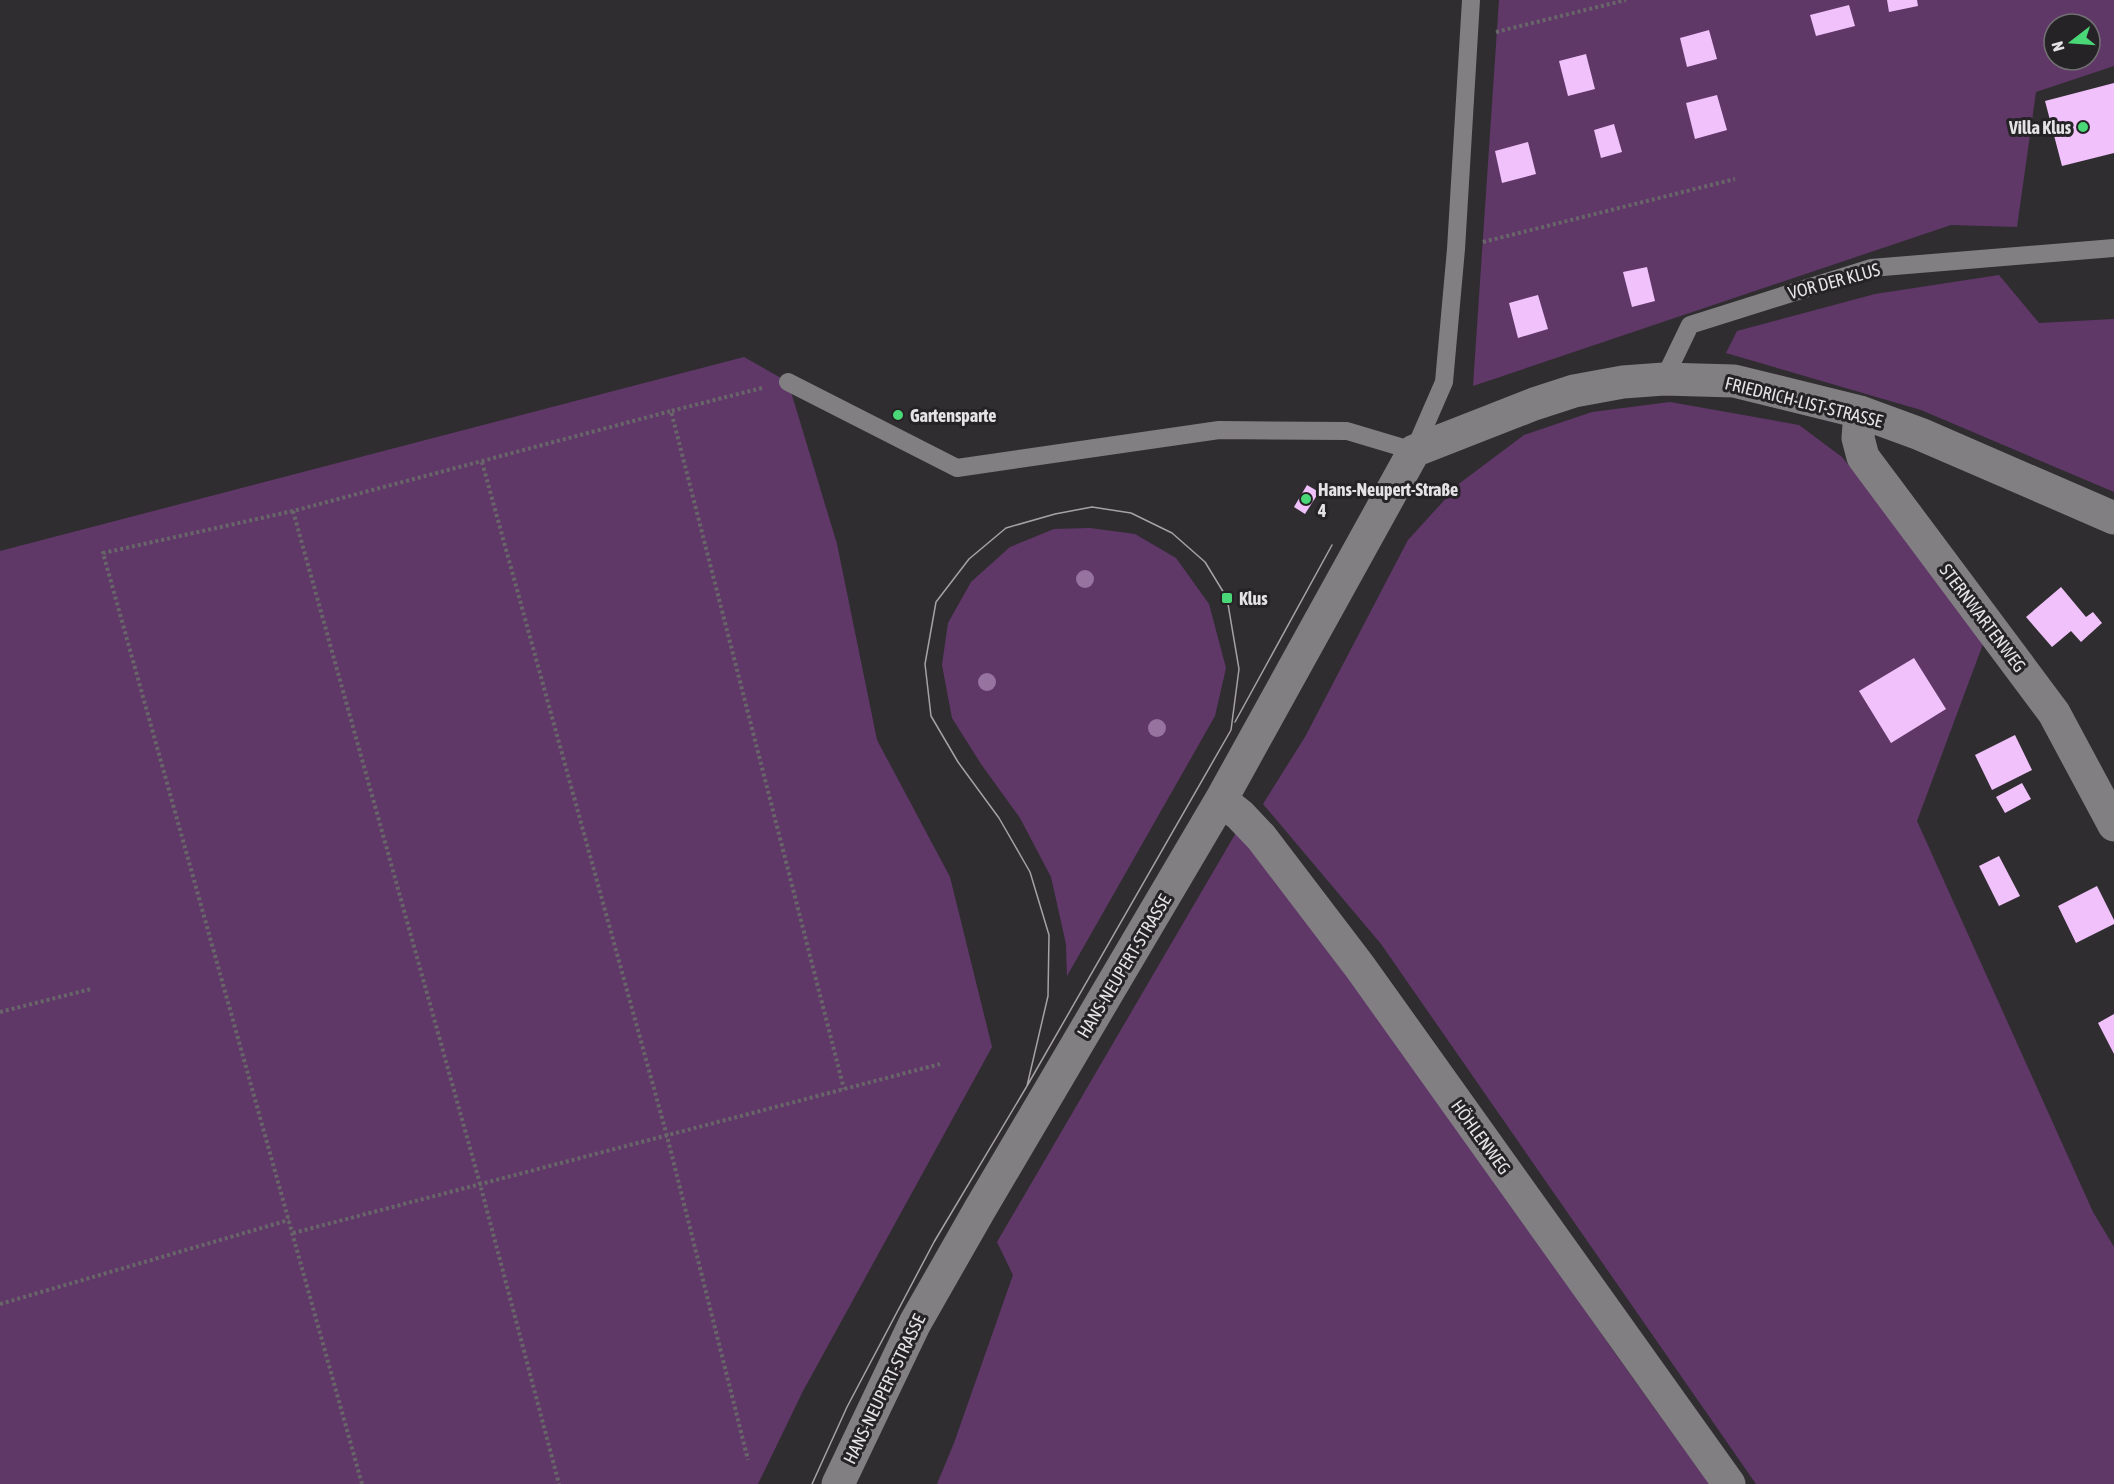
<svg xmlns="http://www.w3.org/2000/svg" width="2114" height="1484" viewBox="0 0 2114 1484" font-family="'Asap Condensed',sans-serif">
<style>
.green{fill:#5f3868;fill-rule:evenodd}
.building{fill:#f1c1fb}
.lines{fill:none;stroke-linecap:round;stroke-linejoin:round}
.path{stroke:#686669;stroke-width:4;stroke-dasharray:3 3;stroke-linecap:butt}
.service{stroke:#827f83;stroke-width:18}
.minor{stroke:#827f83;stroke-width:33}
.tram{stroke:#a5a2a5;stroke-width:1.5}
.tree{fill:#97739f}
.poi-dot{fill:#4ad777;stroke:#262327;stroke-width:2}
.labels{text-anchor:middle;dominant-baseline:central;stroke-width:6;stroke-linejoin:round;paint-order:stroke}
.poi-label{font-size:18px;font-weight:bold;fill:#e5e3e5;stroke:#262327;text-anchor:start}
.street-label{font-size:18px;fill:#e5e3e5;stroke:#262327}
</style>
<rect width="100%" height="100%" fill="#302d31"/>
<!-- green -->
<path class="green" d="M 1499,0 L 2114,0 L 2114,66 L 2036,92 L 2017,227 L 1951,225 L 1473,386 ZM 2054,24 L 2090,24 L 2090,60 L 2054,60 Z
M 1999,275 L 2039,323 L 2114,319 L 2114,492 L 1921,410 L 1726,353 L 1737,331 L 1875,294 Z
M 744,357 L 788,382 L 837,544 L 877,740 L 950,877 L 992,1047 L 803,1391 L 758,1484 L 0,1484 L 0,551 Z
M 1670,402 L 1799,425 L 1842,457 L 1986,636 L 1917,821 L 2093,1212 L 2114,1247 L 2114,1484 L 1756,1484 L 1381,944 L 1263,804 L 1305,737 L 1408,540 L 1460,483 L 1524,435 L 1592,412 Z
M 1090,528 L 1135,534 L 1176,558 L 1209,604 L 1226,668 L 1215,716 L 1067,976 L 1066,944 L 1051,877 L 1020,818 L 981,764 L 952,718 L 942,665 L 948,623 L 971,582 L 1010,547 L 1054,529 Z
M 1237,831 L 1316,922 L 1612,1349 L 1709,1484 L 937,1484 L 954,1443 L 1013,1275 L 997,1242 Z"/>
<!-- building -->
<path class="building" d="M 1887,0 L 1917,0 L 1918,6 L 1889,12 Z
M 1849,5 L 1855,26 L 1816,36 L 1810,15 Z
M 1709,30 L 1717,59 L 1687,67 L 1680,38 Z
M 1586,54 L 1595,89 L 1568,96 L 1559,61 Z
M 2114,83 L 2114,153 L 2062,166 L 2045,101 Z
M 1717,95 L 1727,130 L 1695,139 L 1686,103 Z
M 1614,124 L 1622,152 L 1601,158 L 1594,130 Z
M 1528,142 L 1536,174 L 1502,183 L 1495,151 Z
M 1647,267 L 1655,301 L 1632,307 L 1623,272 Z
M 1538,295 L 1548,329 L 1518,338 L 1509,303 Z
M 1307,485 L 1319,492 L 1305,514 L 1294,507 Z
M 2061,587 L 2086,617 L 2093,612 L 2102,623 L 2081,642 L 2071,631 L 2052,647 L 2026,617 Z
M 1914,658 L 1946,709 L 1891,743 L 1859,691 Z
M 2015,735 L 2032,770 L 1992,790 L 1975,755 Z
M 2022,783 L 2031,799 L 2005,813 L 1996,797 Z
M 1999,856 L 2020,896 L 1999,906 L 1979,866 Z
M 2097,886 L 2114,920 L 2114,924 L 2076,943 L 2058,906 Z
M 2114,1014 L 2114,1054 L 2098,1023 Z"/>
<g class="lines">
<!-- path -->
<path class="path" d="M 1496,32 L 1626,0
M 1483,242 L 1735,179
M 762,388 L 671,411 L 844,1089
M 482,462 L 667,1136 L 748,1460
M 293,511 L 480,1184 L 559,1484
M 0,1012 L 91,989
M 293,1233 L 940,1064
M 0,1304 L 289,1220
M 362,1484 L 103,553 L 293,511 L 671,411"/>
<!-- service -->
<path class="service" d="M 1664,379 L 1690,325 L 1871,268 L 2114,248
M 788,382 L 957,468 L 1219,430 L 1347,431 L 1414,451 L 1444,382 L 1456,249 L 1471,0"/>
<!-- minor -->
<path class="minor" d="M 1860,412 L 1858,438 L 1863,457 L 2054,713 L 2114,825
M 1221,800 L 1240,815 L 1261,837 L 1360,967 L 1729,1484
M 838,1484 L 915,1323 L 980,1209 L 1221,800 L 1414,451 L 1534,404 L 1574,391 L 1623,382 L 1664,379 L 1734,381 L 1860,412 L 1920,434 L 2114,518"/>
<!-- tram -->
<path class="tram" d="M 1235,722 L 1332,545
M 812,1484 L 847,1407 L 934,1242 L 1027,1086 L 1231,730 L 1239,669 L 1227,598 L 1205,562 L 1172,533 L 1131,513 L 1092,507 L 1055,514 L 1006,528 L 969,559 L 936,602 L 925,664 L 931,716 L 958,762 L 999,818 L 1030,872 L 1049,935 L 1048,996 L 1027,1086"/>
</g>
<!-- trees -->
<g class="tree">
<circle cx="1085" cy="579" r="9"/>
<circle cx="987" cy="682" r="9"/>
<circle cx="1157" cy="728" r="9"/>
</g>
<!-- markers -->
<g class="poi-dot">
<circle cx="2083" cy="127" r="6"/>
<circle cx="898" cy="415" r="6"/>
<circle cx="1306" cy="499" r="6"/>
<rect x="1221" y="592" width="12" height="12" rx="3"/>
</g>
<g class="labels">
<!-- poi labels -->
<g class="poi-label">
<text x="2071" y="127" text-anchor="end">Villa Klus</text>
<text x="910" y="415">Gartensparte</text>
<text x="1318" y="489">Hans-Neupert-Straße<tspan x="1318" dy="21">4</tspan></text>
<text x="1239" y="598">Klus</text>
</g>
<!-- street labels -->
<g class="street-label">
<text transform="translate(1834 281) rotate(-15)">VOR DER KLUS</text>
<text transform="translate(1804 402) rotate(14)">FRIEDRICH-LIST-STRASSE</text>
<text transform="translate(1983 618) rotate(53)">STERNWARTENWEG</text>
<text transform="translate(1124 966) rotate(-59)">HANS-NEUPERT-STRASSE</text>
<text transform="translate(1481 1137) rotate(54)">HÖHLENWEG</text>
<text transform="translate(884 1389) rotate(-64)">HANS-NEUPERT-STRASSE</text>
</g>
</g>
<!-- north arrow -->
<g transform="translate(2072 42) rotate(253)"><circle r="28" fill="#262327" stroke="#727073" stroke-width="1.5"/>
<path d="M0-4.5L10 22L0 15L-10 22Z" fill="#4ad777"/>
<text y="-9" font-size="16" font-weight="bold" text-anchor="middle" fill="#e5e3e5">N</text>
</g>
</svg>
